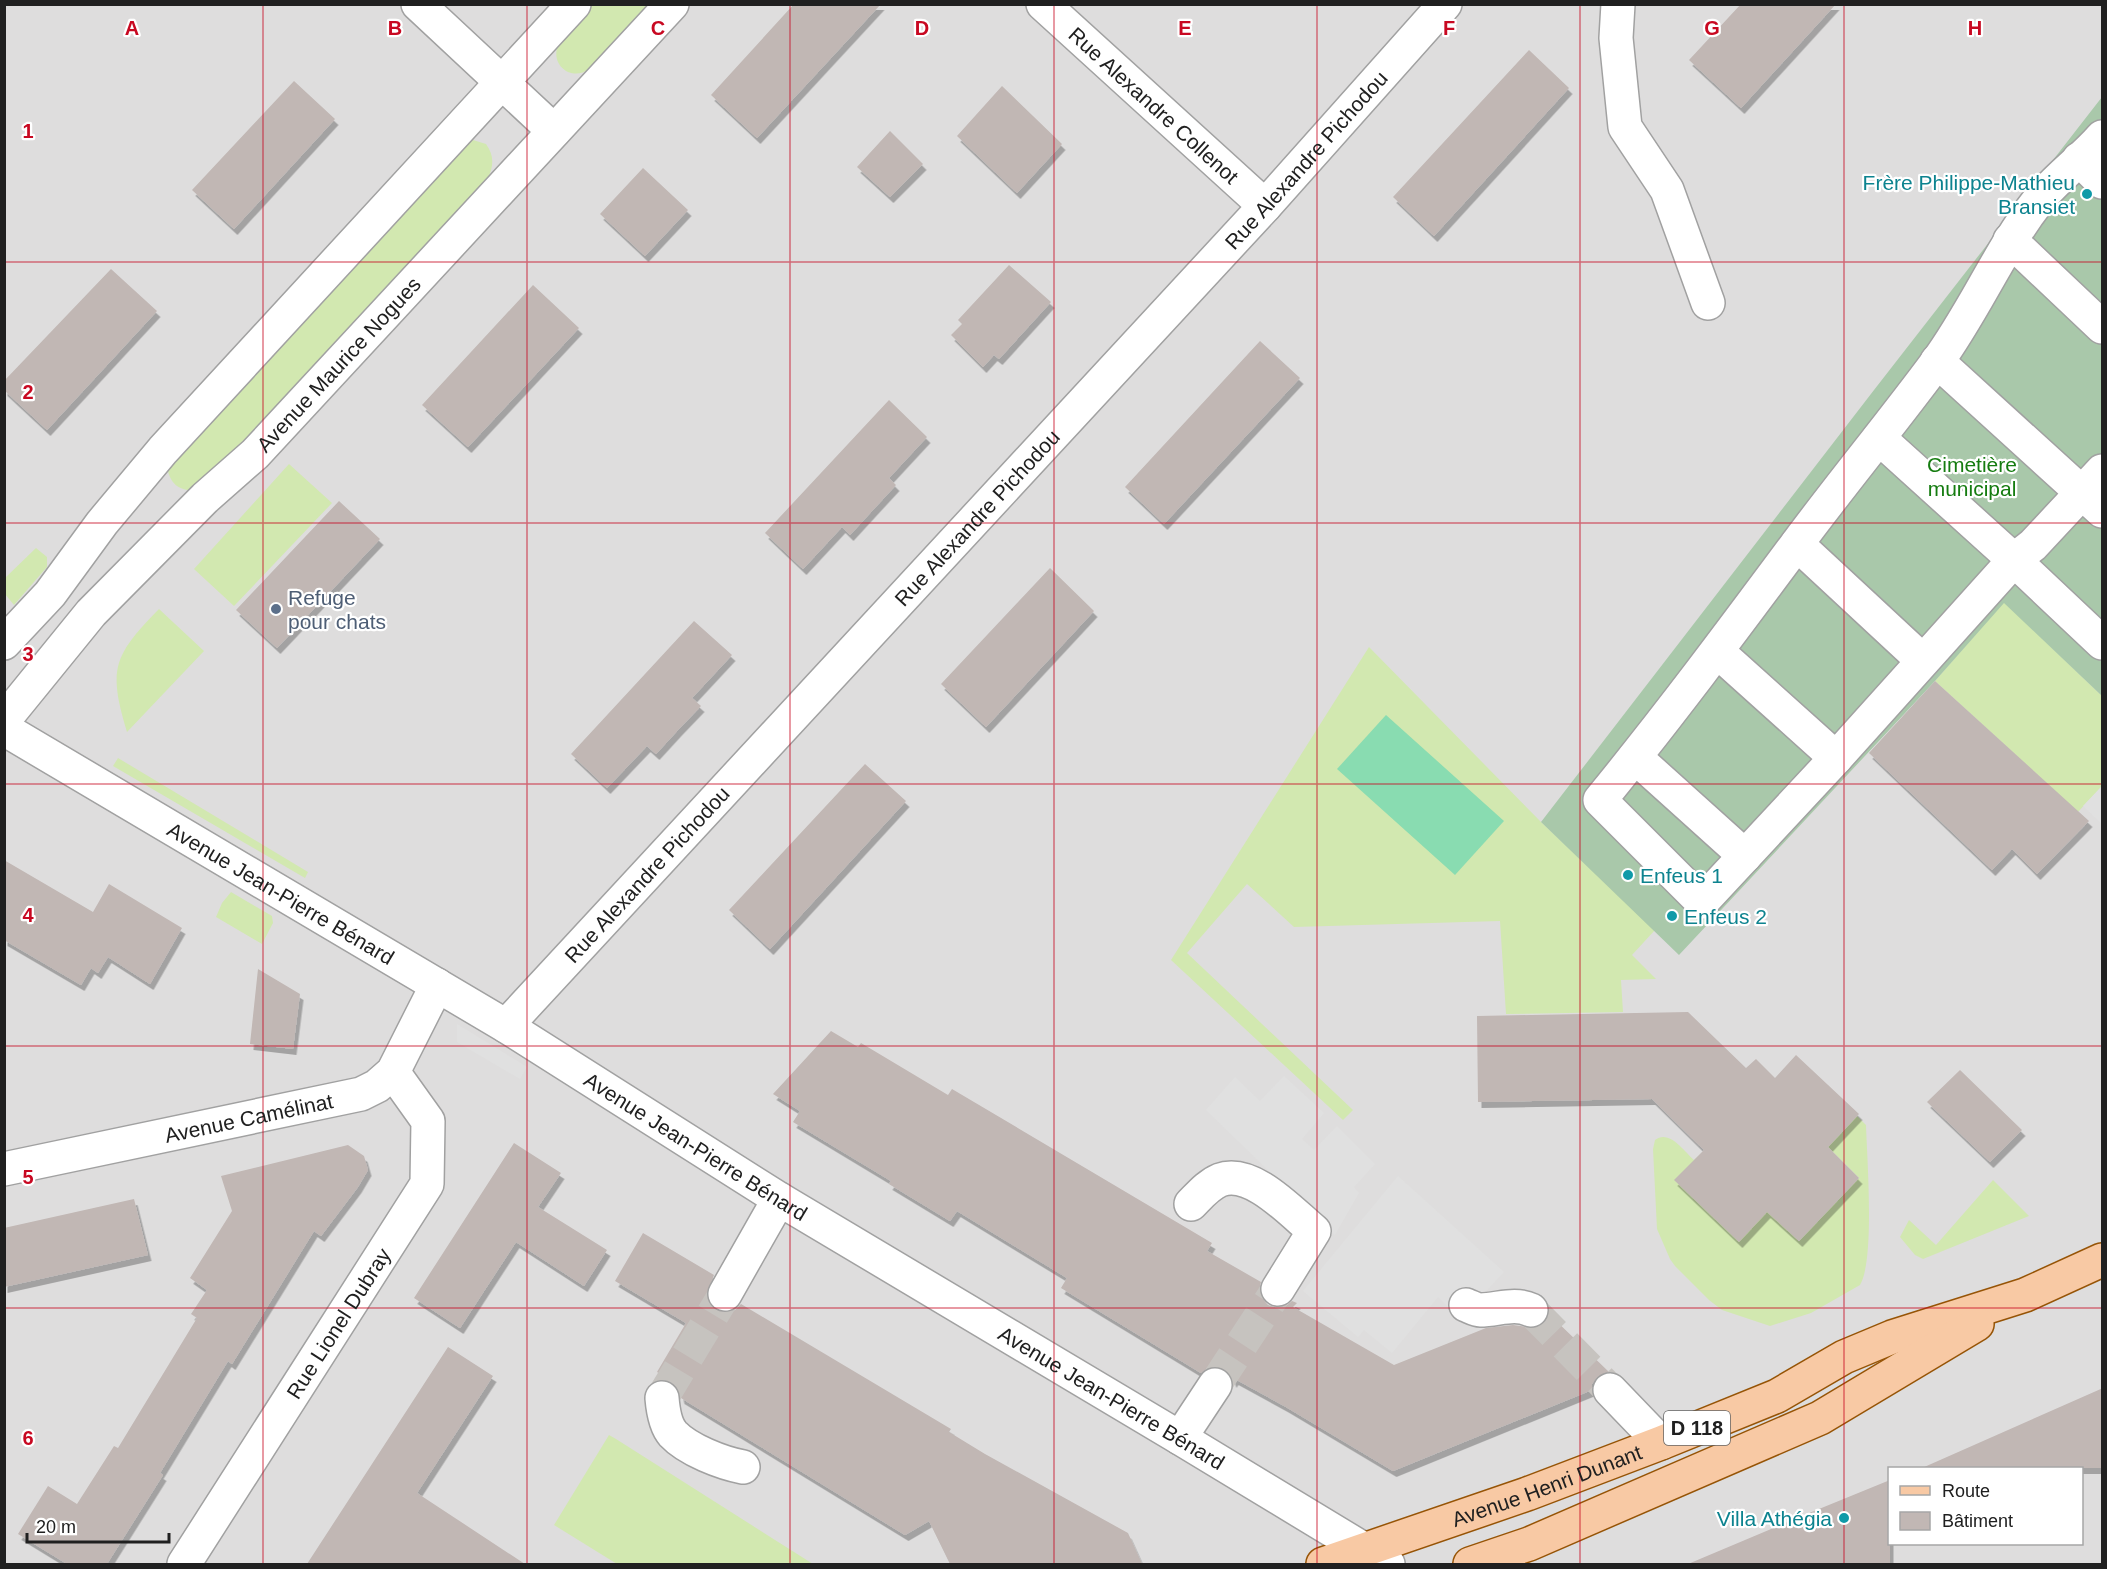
<svg xmlns="http://www.w3.org/2000/svg" width="2107" height="1569" viewBox="0 0 2107 1569" font-family="Arial,sans-serif">
<style>
.residential{fill:#dedddd;fill-rule:evenodd}
.grass{fill:#d2e8b0}
.cemetery{fill:#a9c8aa}
.pitch{fill:#89dcb1}
.parking{fill:#e0e0e0}
.building{fill:#c1b7b4;filter:url(#shadow)}
.lines{fill:none;stroke-linecap:round;stroke-linejoin:round}
.minor-tunnel{stroke:#c6c3bf;stroke-width:33;stroke-dasharray:33 16;stroke-linecap:butt}
.minor-casing{stroke:#a1a1a1;stroke-width:36}
.major-casing{stroke:#965406;stroke-width:36}
.minor{stroke:#fff;stroke-width:33}
.major{stroke:#f8c9a4;stroke-width:33}
.grid{fill:none;stroke:#c80821;stroke-width:1.5;stroke-opacity:0.55}
.culture-dot{fill:#0f9aa8;stroke:#fff;stroke-width:2}
.service-dot{fill:#5c6f8a;stroke:#fff;stroke-width:2}
.labels{text-anchor:middle;dominant-baseline:central;stroke-width:4.5;stroke-linejoin:round;paint-order:stroke}
.shield{fill:#fff;stroke:#636363;stroke-width:1.5}
.shield-label{font-size:20px;font-weight:bold;fill:#202020}
.street-label{font-size:21px;fill:#202020;stroke:#fff}
.culture-label{font-size:21px;fill:#0d838f;stroke:#fff;text-anchor:end}
.park-label{font-size:21px;fill:#157c10;stroke:#fff}
.service-label{font-size:21px;fill:#4e5e75;stroke:#fff;text-anchor:start}
.grid-label{font-size:20px;text-anchor:middle;font-weight:bold;fill:#c80821;stroke:#fff;stroke-width:4.5;stroke-linejoin:round;paint-order:stroke}
</style>
<defs>
<filter id="shadow"><feDropShadow dx="3.5" dy="6" stdDeviation="0" flood-color="#0004"/></filter>
</defs>
<rect width="100%" height="100%" fill="#f0ece7"/>
<!-- residential -->
<path class="residential" d="M 5,5 L 2102,5 L 2102,1564 L 5,1564 ZM 1890,1468 L 2082,1468 L 2082,1544 L 1890,1544 Z"/>
<!-- grass -->
<path class="grass" d="M 593,5 L 649,5 L 589,69 C 574,81 552,68 557,48 C 561,32 581,17 593,5 Z
M 473,140 L 486,144 C 494,155 494,165 488,178 L 210,477 L 193,491 C 177,489 171,484 167,468 L 469,141 Z
M 289,464 L 332,503 L 234,606 L 194,569 Z
M 36,548 L 47,557 L 47,567 L 14,605 L 5,594 L 5,578 Z
M 2004,602 L 2102,696 L 2102,786 L 2078,812 L 1935,681 Z
M 159,609 L 204,651 L 127,732 C 108,669 113,656 159,609 Z
M 1369,647 L 1541,822 L 1655,930 L 1632,955 L 1656,979 L 1621,980 L 1623,1012 L 1506,1014 L 1500,921 L 1294,927 L 1247,884 L 1187,953 L 1353,1110 L 1343,1120 L 1171,960 Z
M 118,758 L 308,872 L 305,878 L 113,766 Z
M 231,892 L 272,916 L 273,923 L 262,944 L 216,917 L 222,903 Z
M 1857,1116 L 1866,1125 C 1867,1158 1875,1260 1860,1285 L 1811,1313 L 1770,1326 L 1722,1310 L 1709,1300 L 1675,1266 L 1670,1259 L 1657,1229 L 1653,1149 L 1655,1140 C 1669,1129 1684,1151 1694,1160 L 1704,1151 L 1799,1241 L 1859,1178 L 1828,1147 Z
M 1993,1180 L 2029,1216 L 1923,1259 L 1915,1255 L 1900,1237 L 1909,1220 L 1936,1245 Z
M 609,1435 L 616,1439 L 813,1564 L 617,1564 L 554,1525 Z"/>
<!-- cemetery -->
<path class="cemetery" d="M 2102,97 L 2102,696 L 2004,603 L 1935,681 L 1679,955 L 1541,822 L 1874,390 Z"/>
<!-- pitch -->
<path class="pitch" d="M 1386,715 L 1504,821 L 1455,875 L 1337,769 Z"/>
<!-- parking -->
<path class="parking" d="M 2102,786 L 2102,824 L 2083,806 Z
M 457,1024 L 527,1067 L 520,1079 L 457,1042 Z
M 1284,1076 L 1324,1113 L 1302,1139 L 1314,1150 L 1337,1126 L 1375,1164 L 1354,1187 L 1359,1193 L 1335,1235 L 1206,1110 L 1235,1077 L 1260,1101 Z
M 1398,1176 L 1504,1272 L 1460,1319 L 1438,1297 L 1392,1353 L 1364,1330 L 1358,1337 L 1303,1291 Z"/>
<!-- building -->
<path class="building" d="M 794,4 L 881,4 L 757,138 L 711,95 Z
M 1741,4 L 1836,4 L 1741,108 L 1689,60 Z
M 1529,50 L 1569,88 L 1434,236 L 1393,197 Z
M 294,81 L 335,119 L 234,229 L 192,190 Z
M 1002,86 L 1062,144 L 1017,193 L 957,136 Z
M 890,131 L 923,164 L 890,197 L 857,167 Z
M 643,168 L 688,210 L 645,256 L 600,214 Z
M 1009,265 L 1051,302 L 999,359 L 994,355 L 983,367 L 951,335 L 962,324 L 958,320 Z
M 111,269 L 157,311 L 47,430 L 4,390 L 4,381 Z
M 533,285 L 579,328 L 468,447 L 422,405 Z
M 1260,341 L 1300,378 L 1164,524 L 1125,487 Z
M 889,400 L 927,437 L 889,478 L 896,485 L 872,511 L 850,535 L 842,527 L 803,569 L 765,533 Z
M 339,501 L 380,539 L 277,648 L 236,610 Z
M 1050,568 L 1094,611 L 986,727 L 941,684 Z
M 694,621 L 732,655 L 692,698 L 701,706 L 678,730 L 656,754 L 647,746 L 607,788 L 571,754 Z
M 1935,681 L 2089,821 L 2037,874 L 2012,849 L 1992,870 L 1869,753 Z
M 865,764 L 906,801 L 770,949 L 729,910 Z
M 4,860 L 93,912 L 109,884 L 182,928 L 150,984 L 108,957 L 98,973 L 91,968 L 81,985 L 4,940 Z
M 258,969 L 300,994 L 293,1049 L 250,1044 Z
M 1688,1012 L 1746,1068 L 1756,1059 L 1775,1078 L 1796,1055 L 1859,1114 L 1828,1147 L 1859,1178 L 1799,1241 L 1767,1212 L 1739,1242 L 1674,1180 L 1704,1150 L 1652,1099 L 1478,1102 L 1477,1016 Z
M 831,1031 L 858,1047 L 861,1043 L 948,1095 L 952,1089 L 1212,1243 L 1207,1251 L 1261,1282 L 1259,1289 L 1261,1297 L 1268,1305 L 1278,1308 L 1286,1306 L 1292,1301 L 1297,1303 L 1293,1307 L 1394,1365 L 1486,1328 L 1513,1325 L 1535,1328 L 1543,1324 L 1549,1314 L 1609,1372 L 1597,1377 L 1592,1384 L 1592,1390 L 1393,1471 L 1286,1407 L 1235,1379 L 1233,1382 L 1231,1376 L 1225,1369 L 1216,1366 L 1207,1368 L 1201,1373 L 1061,1288 L 1067,1278 L 957,1211 L 950,1221 L 889,1184 L 891,1181 L 793,1122 L 800,1111 L 773,1094 Z
M 1960,1070 L 2022,1130 L 1990,1162 L 1927,1102 Z
M 514,1143 L 561,1173 L 538,1207 L 607,1250 L 584,1286 L 516,1242 L 460,1328 L 414,1298 Z
M 348,1145 L 364,1156 L 368,1170 L 358,1187 L 321,1236 L 314,1231 L 232,1364 L 228,1361 L 160,1473 L 163,1475 L 107,1564 L 67,1564 L 18,1534 L 48,1486 L 77,1504 L 114,1446 L 118,1448 L 197,1318 L 191,1314 L 207,1290 L 190,1278 L 232,1211 L 221,1176 Z
M 134,1199 L 148,1255 L 4,1287 L 4,1228 Z
M 643,1233 L 714,1275 L 706,1295 L 709,1304 L 715,1310 L 726,1313 L 735,1310 L 741,1304 L 951,1429 L 949,1432 L 985,1454 L 1128,1533 L 1142,1564 L 950,1564 L 929,1521 L 905,1535 L 681,1398 L 678,1385 L 657,1372 L 686,1323 L 615,1281 Z
M 448,1347 L 493,1376 L 417,1493 L 525,1564 L 307,1564 Z
M 2103,1388 L 2103,1468 L 1922,1468 Z
M 1890,1480 L 1890,1564 L 1688,1564 L 1797,1518 Z"/>
<g class="lines">
<!-- minor-tunnel -->
<path class="minor-tunnel" d="M 1531,1310 L 1610,1390
M 1215,1385 L 1278,1289
M 662,1398 L 725,1294"/>
<defs>
<g id="minor">
<path d="M 418,4 L 554,131"/>
<path id="s1" d="M 1043,4 L 1265,206"/>
<path d="M 1618,4 L 1616,38 L 1625,127 L 1667,190 L 1708,303"/>
<path d="M 2102,137 C 2082,160 2057,177 2038,201 C 1999,251 1975,310 1937,362 C 1891,424 1842,483 1796,545 C 1732,631 1668,717 1600,800 L 1702,902 L 1836,758 L 2014,560 L 2033,545 L 2102,471"/>
<path d="M 2079,159 L 2102,182"/>
<path d="M 2010,240 L 2102,327"/>
<path d="M 1937,361 L 2102,511"/>
<path d="M 1879,438 L 2014,560 L 2102,643"/>
<path d="M 1797,544 L 1922,660"/>
<path d="M 4,643 L 50,594 L 102,523 L 163,450 L 574,4"/>
<path d="M 1718,652 L 1836,758"/>
<path id="s2" d="M 4,720 L 91,613 L 205,498 L 255,454 L 672,4"/>
<path id="s3" d="M 4,729 L 506,1026 L 779,1199 L 1180,1438 L 1388,1564"/>
<path d="M 1635,757 L 1745,856"/>
<path id="s4" d="M 506,1026 L 1265,206 L 1445,4"/>
<path id="s5" d="M 4,1169 L 361,1094 L 377,1086 L 393,1072 L 437,985"/>
<path d="M 1191,1204 C 1200,1195 1208,1185 1220,1180 C 1252,1168 1292,1213 1314,1231 L 1278,1289"/>
<path d="M 725,1294 L 779,1199"/>
<path d="M 1466,1305 C 1471,1307 1476,1310 1480,1310 C 1498,1310 1514,1302 1531,1310"/>
<path d="M 1610,1390 L 1661,1443"/>
<path d="M 662,1398 C 663,1410 665,1425 673,1434 C 688,1450 722,1463 743,1467"/>
<path d="M 1180,1438 L 1215,1385"/>
<path id="s6" d="M 184,1564 L 427,1184 L 428,1121 L 393,1072"/>
</g>
<g id="major">
<path id="s7" d="M 1323,1564 L 1527,1494 L 1661,1443 L 1777,1396 L 1844,1357 L 1892,1337 L 2025,1295 L 2102,1260"/>
<path d="M 1470,1564 L 1529,1544 L 1820,1418 L 1977,1324"/>
</g>
</defs>
<!-- minor casing -->
<use href="#minor" class="minor-casing"/>
<!-- major casing -->
<use href="#major" class="major-casing"/>
<!-- minor -->
<use href="#minor" class="minor"/>
<!-- major -->
<use href="#major" class="major"/>
</g>
<!-- grid -->
<path class="grid" d="M 263,4 L 263,1564M 527,4 L 527,1564M 790,4 L 790,1564M 1054,4 L 1054,1564M 1317,4 L 1317,1564M 1580,4 L 1580,1564M 1844,4 L 1844,1564M 4,262 L 2102,262M 4,523 L 2102,523M 4,784 L 2102,784M 4,1046 L 2102,1046M 4,1308 L 2102,1308"/>
<!-- markers -->
<g class="culture-dot">
<circle cx="2087" cy="194" r="6"/>
<circle cx="1628" cy="875" r="6"/>
<circle cx="1672" cy="916" r="6"/>
<circle cx="1844" cy="1518" r="6"/>
</g>
<circle class="service-dot" cx="276" cy="609" r="6"/>
<g class="labels">
<!-- shield labels -->
<rect class="shield" x="1664" y="1411" width="66" height="34" rx="4.5"/>
<g class="shield-label">
<text x="1697" y="1428">D 118</text>
</g>
<!-- street labels -->
<g class="street-label">
<text stroke="none"><textPath href="#s1" startOffset="150">Rue Alexandre Collenot</textPath></text>
<text stroke="none"><textPath href="#s4" startOffset="1179">Rue Alexandre Pichodou</textPath></text>
<text stroke="none"><textPath href="#s2" startOffset="489">Avenue Maurice Nogues</textPath></text>
<text stroke="none"><textPath href="#s4" startOffset="693">Rue Alexandre Pichodou</textPath></text>
<text stroke="none"><textPath href="#s4" startOffset="207">Rue Alexandre Pichodou</textPath></text>
<text stroke="none"><textPath href="#s3" startOffset="322">Avenue Jean-Pierre Bénard</textPath></text>
<text stroke="none"><textPath href="#s5" startOffset="250">Avenue Camélinat</textPath></text>
<text stroke="none"><textPath href="#s3" startOffset="808">Avenue Jean-Pierre Bénard</textPath></text>
<text stroke="none"><textPath href="#s6" startOffset="286">Rue Lionel Dubray</textPath></text>
<text stroke="none"><textPath href="#s3" startOffset="1294">Avenue Jean-Pierre Bénard</textPath></text>
<text stroke="none"><textPath href="#s7" startOffset="237">Avenue Henri Dunant</textPath></text>
</g>
<!-- culture labels -->
<g class="culture-label">
<text x="2075" y="182">Frère Philippe-Mathieu<tspan x="2075" dy="24">Bransiet</tspan></text>
<text x="1640" y="875" text-anchor="start">Enfeus 1</text>
<text x="1684" y="916" text-anchor="start">Enfeus 2</text>
<text x="1832" y="1518">Villa Athégia</text>
</g>
<!-- park labels -->
<g class="park-label">
<text x="1972" y="464">Cimetière<tspan x="1972" dy="24">municipal</tspan></text>
</g>
<!-- service labels -->
<g class="service-label">
<text x="288" y="597">Refuge<tspan x="288" dy="24">pour chats</tspan></text>
</g>
</g>
<g class="grid-label">
<text x="132" y="35">A</text>
<text x="395" y="35">B</text>
<text x="658" y="35">C</text>
<text x="922" y="35">D</text>
<text x="1185" y="35">E</text>
<text x="1449" y="35">F</text>
<text x="1712" y="35">G</text>
<text x="1975" y="35">H</text>
<text x="28" y="138">1</text>
<text x="28" y="399">2</text>
<text x="28" y="661">3</text>
<text x="28" y="922">4</text>
<text x="28" y="1184">5</text>
<text x="28" y="1445">6</text>
</g>
<!-- border -->
<rect width="2107" height="1569" fill="none" stroke="#202020" stroke-width="12"/>
<!-- legend -->
<rect x="1888" y="1467" width="195" height="78" fill="#ffffff" stroke="#a6a6a6" stroke-width="1.5"/>
<rect x="1900" y="1486" width="30" height="9" fill="#f8c9a4" stroke="#a6a6a6" stroke-width="1.5"/>
<text x="1942" y="1497" font-size="18" fill="#202020">Route</text>
<rect x="1900" y="1512" width="30" height="18" fill="#c1b7b4" stroke="#a6a6a6" stroke-width="1.5"/>
<text x="1942" y="1527" font-size="18" fill="#202020">Bâtiment</text>
<!-- scale -->
<path d="M27 1533v9h142v-9" fill="none" stroke="#202020" stroke-width="3"/>
<text x="36" y="1533" font-size="18" fill="#202020" stroke="#ffffff" stroke-width="4.5" paint-order="stroke">20 m</text>
</svg>
